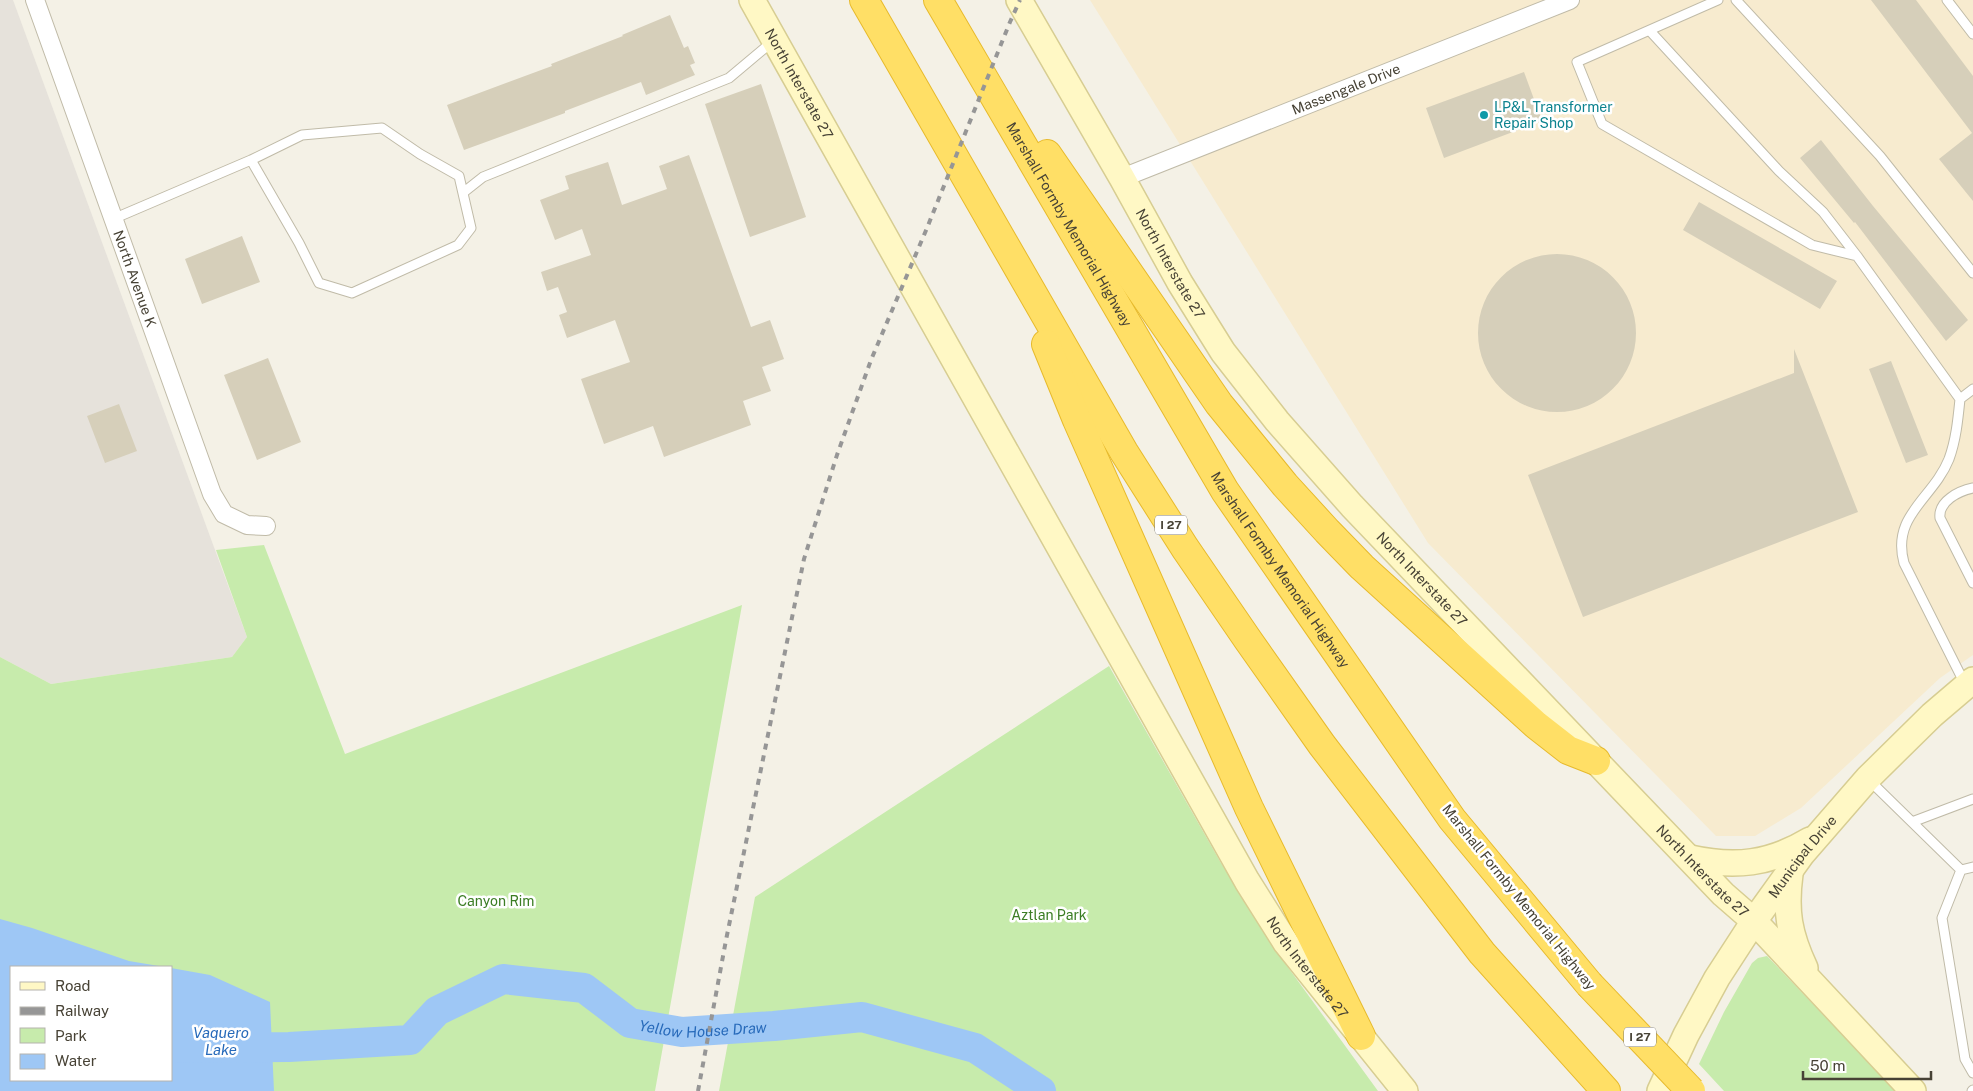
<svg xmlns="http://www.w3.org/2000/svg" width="1973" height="1091" viewBox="0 0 1973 1091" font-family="'Public Sans',sans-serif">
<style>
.commercial{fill:#f7ebcf}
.industrial{fill:#e6e2db}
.green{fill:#c7ebac;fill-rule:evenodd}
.water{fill:#9ec7f5}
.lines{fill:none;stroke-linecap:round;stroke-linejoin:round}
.river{stroke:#9ec7f5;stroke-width:30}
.building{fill:#d6cfba}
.lane-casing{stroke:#c0bba8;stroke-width:11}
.street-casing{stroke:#c0bba8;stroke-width:20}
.secondary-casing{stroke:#d7cd92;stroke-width:28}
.highway-casing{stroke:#e7ba2c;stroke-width:30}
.lane{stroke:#fff;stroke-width:9}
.street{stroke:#fff;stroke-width:18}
.secondary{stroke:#fff8c5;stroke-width:25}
.highway{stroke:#ffdf66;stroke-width:28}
.rail{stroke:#969696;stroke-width:4;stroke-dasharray:6 6;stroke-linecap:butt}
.highway-bridge-casing{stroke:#e7ba2c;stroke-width:30;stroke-linecap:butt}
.highway-bridge{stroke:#ffdf66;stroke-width:28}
.culture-dot{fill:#0f9aa8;stroke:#fff;stroke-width:2}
.labels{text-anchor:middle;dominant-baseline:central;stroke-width:5;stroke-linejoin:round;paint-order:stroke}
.shield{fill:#fff;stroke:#7e7b72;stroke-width:1}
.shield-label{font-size:12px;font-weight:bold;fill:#474235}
.street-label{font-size:14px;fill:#474235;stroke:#fff}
.culture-label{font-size:14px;fill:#0d838f;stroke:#fff;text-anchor:start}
.park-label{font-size:14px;fill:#3b7d24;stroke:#fff}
.water-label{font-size:15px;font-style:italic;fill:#276aba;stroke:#fff}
</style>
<rect width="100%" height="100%" fill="#f4f1e6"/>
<!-- commercial -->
<path class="commercial" d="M 1090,0 L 1973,0 L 1973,655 L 1940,678 L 1801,808 L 1755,836 L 1716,836 L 1428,543 Z"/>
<!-- industrial -->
<path class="industrial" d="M 0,0 L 13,0 L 247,637 L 232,657 L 51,684 L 0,657 Z"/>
<!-- green -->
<path class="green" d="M 264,545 L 345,754 L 742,605 L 655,1091 L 0,1091 L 0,657 L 51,684 L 232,657 L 247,637 L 216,550 ZM 11,967 L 171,967 L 171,1080 L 11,1080 Z
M 1109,666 L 1221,863 L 1287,966 L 1378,1091 L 719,1091 L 755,897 Z
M 1767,956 L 1896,1091 L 1724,1091 L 1699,1064 L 1724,1012 L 1752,963 L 1758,958 Z"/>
<!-- water -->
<path class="water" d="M 0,919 L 32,928 L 129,961 L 165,967 L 11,967 L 11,1080 L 171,1080 L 171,968 L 210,975 L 270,1002 L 274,1091 L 0,1091 Z"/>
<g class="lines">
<!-- river -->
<path class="river" id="s1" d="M 171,1048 L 289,1047 L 410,1040 L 437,1011 L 503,979 L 584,988 L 630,1023 L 682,1032 L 774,1026 L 862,1017 L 975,1048 L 1041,1091"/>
</g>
<!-- building -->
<path class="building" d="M 1871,0 L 1916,0 L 1973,76 L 1973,201 L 1939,159 L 1972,133 Z
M 670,15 L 684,48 L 688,46 L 695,63 L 690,65 L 695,75 L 646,95 L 641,82 L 565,111 L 565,113 L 464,150 L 447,105 L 552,66 L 551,64 L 623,36 L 622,35 Z
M 1524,72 L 1542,121 L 1444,158 L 1426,108 Z
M 761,84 L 806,217 L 750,237 L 705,104 Z
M 1821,140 L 1873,206 L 1968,320 L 1946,341 L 1855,222 L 1854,223 L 1800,158 Z
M 689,155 L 751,327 L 770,320 L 784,359 L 762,367 L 771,391 L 743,401 L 751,425 L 664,457 L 653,426 L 604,444 L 581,379 L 630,362 L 615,320 L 567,338 L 559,315 L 567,312 L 558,287 L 547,291 L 541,272 L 591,255 L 582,229 L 555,240 L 540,200 L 569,189 L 565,176 L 608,162 L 622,205 L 667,189 L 659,166 Z
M 1699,202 L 1837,281 L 1820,309 L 1683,230 Z
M 242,236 L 260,282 L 202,304 L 185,259 Z
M1478 333a79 79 0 1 1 158 0a79 79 0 1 1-158 0Z
M 1794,349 L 1858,512 L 1583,617 L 1528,475 L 1794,373 Z
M 268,358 L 301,442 L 257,460 L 224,375 Z
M 1891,361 L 1928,455 L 1906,463 L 1869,369 Z
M 119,404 L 137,451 L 105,463 L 87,416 Z"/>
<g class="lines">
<defs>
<path id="lane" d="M 1718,0 L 1577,62 L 1602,124 L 1812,245 L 1857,256 L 1960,399 C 1958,419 1956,440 1949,459 C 1933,499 1891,515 1904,563 L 1965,684
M 1736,0 L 1880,156 L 1973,273
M 1947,0 L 1973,34
M 1650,31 L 1779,171 L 1823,212 L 1857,256
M 464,192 L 483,177 L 729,78 L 773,41
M 113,219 L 251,160 L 302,135 L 382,128 L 420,154 L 459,176 L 471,228 L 458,245 L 352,293 L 319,283 L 299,243 L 251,160
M 1960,399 L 1973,389
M 1973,488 C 1959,491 1938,501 1940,518 L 1973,583
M 1869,780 L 1961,870
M 1912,822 L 1973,799
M 1973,867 L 1961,870 L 1942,918 L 1965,1059 L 1973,1073
M 1972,1091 L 1973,1090"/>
<g id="street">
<path id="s2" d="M 35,0 L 212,494 L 224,514 L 247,525 L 266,526"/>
<path id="s3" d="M 1122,178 L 1570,0"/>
</g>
<g id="secondary">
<path id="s4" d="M 752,0 L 1247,881 L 1286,943 L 1405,1091"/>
<path id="s5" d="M 1019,0 L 1122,178 L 1180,283 L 1223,352 L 1277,421 L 1352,506 L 1723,894 L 1754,921 L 1913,1091"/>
<path d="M 1690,858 C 1735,868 1770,864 1810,840"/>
<path d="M 1790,874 C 1785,911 1789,934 1805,968"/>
<path id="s6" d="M 1660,1091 L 1686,1035 L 1717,978 L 1754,921 L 1802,854 L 1868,778 L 1932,715 L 1973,680"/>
</g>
<g id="highway">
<path d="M 864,0 L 1124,452 L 1185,548 L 1248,640 L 1322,745 L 1482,953 L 1606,1091"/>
<path id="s7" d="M 938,0 L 1225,491 L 1452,819 L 1589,984"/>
<path d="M 1047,154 L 1219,404 L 1285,485 L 1327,531 L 1362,567 L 1536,725 L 1568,750 L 1596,761"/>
<path d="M 1046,344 L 1077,420 L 1249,808 L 1361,1036"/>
</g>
</defs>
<!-- lane casing -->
<use href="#lane" class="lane-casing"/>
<!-- street casing -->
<use href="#street" class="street-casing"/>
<!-- secondary casing -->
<use href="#secondary" class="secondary-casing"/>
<!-- highway casing -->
<use href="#highway" class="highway-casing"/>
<!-- lane -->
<use href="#lane" class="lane"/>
<!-- street -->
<use href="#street" class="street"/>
<!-- secondary -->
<use href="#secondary" class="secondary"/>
<!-- highway -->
<use href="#highway" class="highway"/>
<!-- rail -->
<path class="rail" d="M 698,1091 L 726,940 L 804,559 L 837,455 L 871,360 L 927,228 L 1010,22 L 1020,0"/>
<defs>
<path id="highway-bridge" d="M 1589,984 L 1691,1091"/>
</defs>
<!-- highway-bridge casing -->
<use href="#highway-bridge" class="highway-bridge-casing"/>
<!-- highway-bridge -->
<use href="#highway-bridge" class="highway-bridge"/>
</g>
<!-- markers -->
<circle class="culture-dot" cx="1484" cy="115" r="5"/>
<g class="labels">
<!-- shield labels -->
<g class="shield">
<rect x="1155" y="515.5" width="32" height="19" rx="4"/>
<rect x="1624" y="1027.5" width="32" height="19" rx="4"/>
</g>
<g class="shield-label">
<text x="1171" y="525">I 27</text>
<text x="1640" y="1037">I 27</text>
</g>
<!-- street labels -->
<g class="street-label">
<text stroke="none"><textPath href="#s4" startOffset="96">North Interstate 27</textPath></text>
<text stroke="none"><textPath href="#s3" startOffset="241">Massengale Drive</textPath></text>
<text stroke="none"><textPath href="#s7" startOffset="260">Marshall Formby Memorial Highway</textPath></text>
<text stroke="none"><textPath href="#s5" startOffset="304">North Interstate 27</textPath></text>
<text stroke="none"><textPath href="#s2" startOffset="296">North Avenue K</textPath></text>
<text stroke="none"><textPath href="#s7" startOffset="665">Marshall Formby Memorial Highway</textPath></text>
<text stroke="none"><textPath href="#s5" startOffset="709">North Interstate 27</textPath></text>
<text stroke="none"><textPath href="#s6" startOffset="275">Municipal Drive</textPath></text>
<text stroke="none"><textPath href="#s5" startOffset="1114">North Interstate 27</textPath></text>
<text transform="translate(1519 897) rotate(51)">Marshall Formby Memorial Highway</text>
<text stroke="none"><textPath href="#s4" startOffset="1116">North Interstate 27</textPath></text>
</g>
<!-- culture labels -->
<g class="culture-label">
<text x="1494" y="107">LP&amp;L Transformer<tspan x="1494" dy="16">Repair Shop</tspan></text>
</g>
<!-- park labels -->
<g class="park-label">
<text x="496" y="901">Canyon Rim</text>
<text x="1049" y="915">Aztlan Park</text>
</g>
<!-- water labels -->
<g class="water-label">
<text stroke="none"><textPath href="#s1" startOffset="565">Yellow House Draw</textPath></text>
<text x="221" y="1032">Vaquero<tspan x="221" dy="17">Lake</tspan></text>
</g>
</g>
<!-- legend -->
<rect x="10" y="966" width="162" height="115" fill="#ffffff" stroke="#b5b3ae"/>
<rect x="20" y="982" width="25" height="8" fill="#fff8c5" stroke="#b5b3ae"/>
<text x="55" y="991" font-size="15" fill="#474235">Road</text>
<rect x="20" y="1007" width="25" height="8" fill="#969696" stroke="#b5b3ae"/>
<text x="55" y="1016" font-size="15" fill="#474235">Railway</text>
<rect x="20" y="1028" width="25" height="15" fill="#c7ebac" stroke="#b5b3ae"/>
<text x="55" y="1041" font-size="15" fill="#474235">Park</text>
<rect x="20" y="1054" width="25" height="15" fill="#9ec7f5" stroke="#b5b3ae"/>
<text x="55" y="1066" font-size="15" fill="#474235">Water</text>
<!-- scale -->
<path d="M1803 1071v8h128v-8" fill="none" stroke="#474235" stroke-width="2.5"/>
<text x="1810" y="1071" font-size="15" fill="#474235" stroke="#ffffff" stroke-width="4" paint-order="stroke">50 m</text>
</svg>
